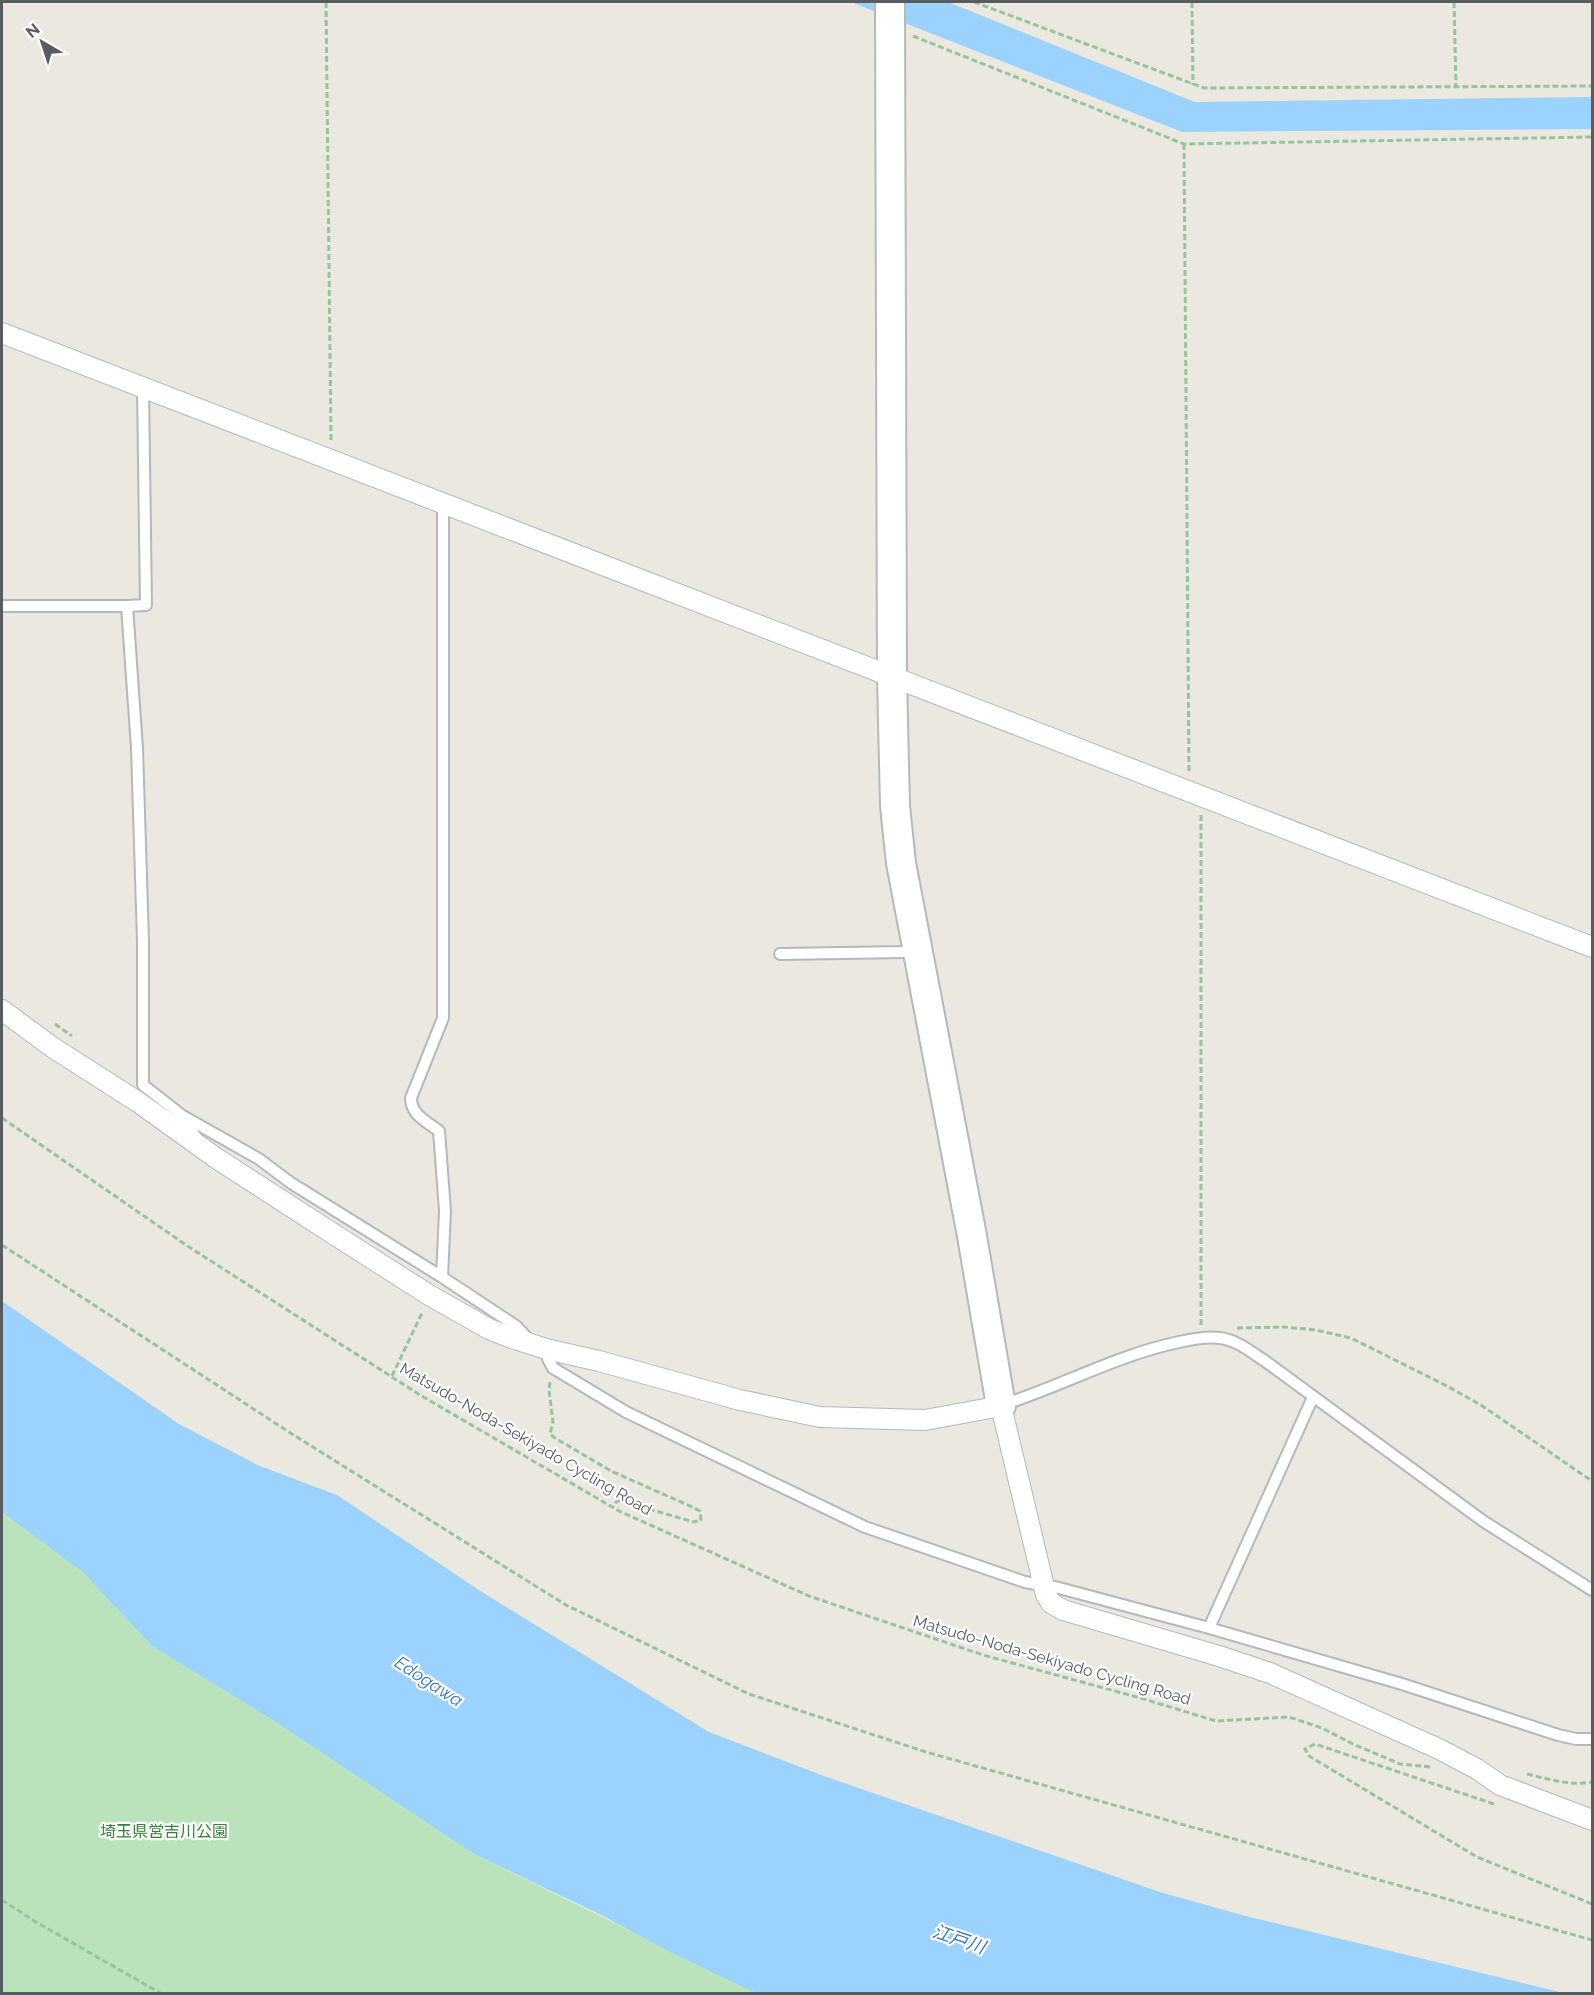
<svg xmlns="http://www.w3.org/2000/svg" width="1594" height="1995" viewBox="0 0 1594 1995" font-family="Raleway,'Noto Sans JP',sans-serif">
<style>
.green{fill:#bbe3bb}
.water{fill:#9cd3fe}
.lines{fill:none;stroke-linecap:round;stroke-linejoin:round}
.lane-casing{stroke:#b5b7bc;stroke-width:14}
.street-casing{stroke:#b5b7bc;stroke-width:22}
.secondary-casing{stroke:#b5b9be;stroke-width:32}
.path{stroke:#94c4a2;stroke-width:3;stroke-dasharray:6 3;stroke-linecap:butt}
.lane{stroke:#fff;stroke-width:10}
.street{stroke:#fff;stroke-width:20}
.secondary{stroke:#fff;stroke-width:28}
.labels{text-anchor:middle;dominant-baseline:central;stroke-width:4.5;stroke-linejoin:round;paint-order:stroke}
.street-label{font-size:16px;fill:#585c60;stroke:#fff}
.park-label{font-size:16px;fill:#358339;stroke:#fff}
.water-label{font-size:18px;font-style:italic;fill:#3e79b7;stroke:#fff}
</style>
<rect width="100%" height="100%" fill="#ebe9df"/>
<!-- green -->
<path class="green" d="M 2,1510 L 474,1854 L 757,1993 L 2,1993 Z"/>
<!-- water -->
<path class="water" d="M 851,2 L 948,2 L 1195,102 L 1592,97 L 1592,129 L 1182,132 Z
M 2,1301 L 179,1424 L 260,1466 L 337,1495 L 482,1592 L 709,1732 L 821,1775 L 1160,1892 L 1242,1915 L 1564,1993 L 756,1993 L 670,1952 L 603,1916 L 474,1854 L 273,1720 L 152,1646 L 84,1573 L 2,1512 Z"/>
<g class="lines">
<defs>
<path id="lane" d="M 2,606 L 127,606 L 137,748 L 143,941 L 143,1085 L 180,1114 L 196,1137
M 127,606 L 146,605 L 143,388
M 780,954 L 905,952 L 917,951
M 183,1116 L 259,1159 L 291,1183 L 442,1277 L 516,1326 L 529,1340
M 442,1277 L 445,1211 L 439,1131 C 426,1121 411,1115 411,1098 L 443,1018 L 443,504
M 546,1349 L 548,1359 L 553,1368 L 626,1412 L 865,1527 L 1025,1582 L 1059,1588 L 1209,1628 L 1402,1684 L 1558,1735 L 1576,1739 L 1592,1739
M 1002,1405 C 1062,1386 1117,1355 1179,1342 C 1192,1339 1207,1336 1220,1338 C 1237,1340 1251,1352 1265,1361 L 1483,1521 L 1592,1590
M 1209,1628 L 1313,1397"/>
<path id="street" d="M 2,333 L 1592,947
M 2,1010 L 52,1047 L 138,1102 L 216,1158 L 335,1235 L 429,1295 L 489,1329 L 509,1337 L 546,1349 L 599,1361 L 740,1400 L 820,1417 L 925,1420 L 1001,1406 L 1046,1595 L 1051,1603 L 1063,1610 L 1219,1656 L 1270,1673 L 1439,1749 L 1477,1769 L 1500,1785 L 1592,1820"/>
<path id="secondary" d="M 890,2 L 892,678 L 895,806 L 901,863 L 972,1236 L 1001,1406"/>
</defs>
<!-- lane casing -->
<use href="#lane" class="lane-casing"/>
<!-- street casing -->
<use href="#street" class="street-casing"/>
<!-- secondary casing -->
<use href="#secondary" class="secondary-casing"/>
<!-- path -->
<path class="path" d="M 326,2 L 331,441
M 974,2 L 1204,88 L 1592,86
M 1192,2 L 1193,85
M 1454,2 L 1456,87
M 913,36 L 1184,144 L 1592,137
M 1184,144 L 1189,772
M 1201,815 L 1201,1325
M 55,1024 L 72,1036
M 2,1118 L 186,1245 L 420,1395 L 619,1511 L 809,1596 L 983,1655 L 1144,1699 L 1216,1721 L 1289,1717 L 1322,1728 L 1353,1744 L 1400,1764 L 1431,1767
M 2,1245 L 292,1434 L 566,1605 L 749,1694 L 926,1752 L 1592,1940
M 1237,1328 L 1284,1327 L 1316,1330 L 1351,1338 L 1445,1385 L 1481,1405 L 1592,1481
M 392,1376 L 422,1313
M 550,1382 L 549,1390 L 553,1422 L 550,1434 L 555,1438 L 611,1471 L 690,1506 L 700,1511 L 701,1520 L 694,1522 L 621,1501 L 617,1501 L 613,1507
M 1527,1774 C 1548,1779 1570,1786 1592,1782
M 1494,1804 L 1315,1744 L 1305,1749 L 1309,1756 L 1477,1857 L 1592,1904
M 2,1900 L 36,1922 L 162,1994"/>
<!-- lane -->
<use href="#lane" class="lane"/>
<!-- street -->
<use href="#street" class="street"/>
<!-- secondary -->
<use href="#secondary" class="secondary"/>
</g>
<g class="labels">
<!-- street labels -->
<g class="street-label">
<text transform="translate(526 1439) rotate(30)">Matsudo-Noda-Sekiyado Cycling Road</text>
<text transform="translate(1052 1660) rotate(16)">Matsudo-Noda-Sekiyado Cycling Road</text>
</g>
<!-- park labels -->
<g class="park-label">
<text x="164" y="1831">埼玉県営吉川公園</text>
</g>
<!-- water labels -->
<g class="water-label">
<text transform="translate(429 1681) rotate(33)">Edogawa</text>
<text transform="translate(959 1939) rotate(19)">江戸川</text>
</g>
</g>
<!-- border -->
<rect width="1594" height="1995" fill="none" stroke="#585c60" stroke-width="6"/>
<!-- north arrow -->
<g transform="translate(42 42) rotate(321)" stroke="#ffffff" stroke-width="4.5" paint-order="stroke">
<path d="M0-4.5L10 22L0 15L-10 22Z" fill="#585c60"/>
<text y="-9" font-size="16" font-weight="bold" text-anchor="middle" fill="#585c60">N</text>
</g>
</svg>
